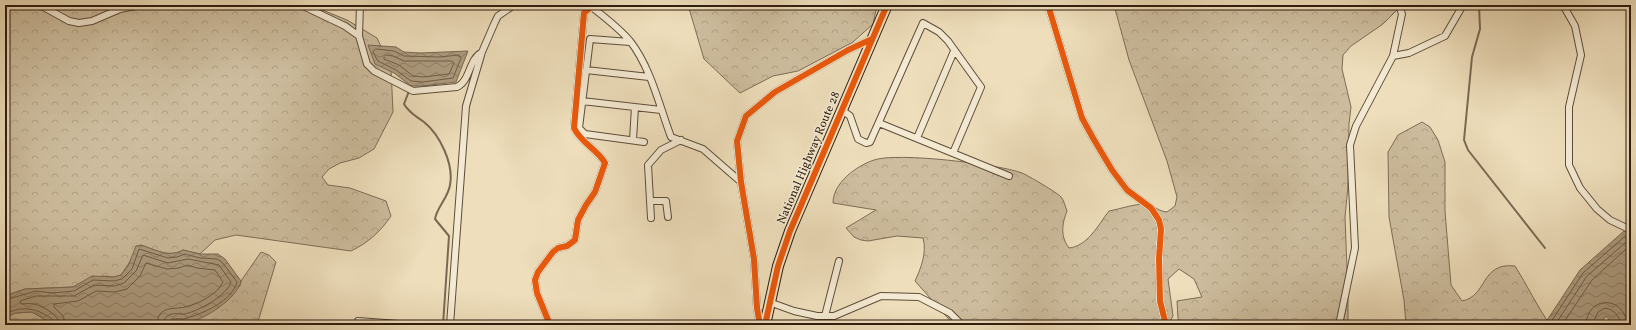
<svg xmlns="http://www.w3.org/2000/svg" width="1636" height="330" viewBox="0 0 1636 330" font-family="Vollkorn,serif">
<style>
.forest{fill:url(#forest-crowns);stroke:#7e6d56}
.water{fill:url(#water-waves);stroke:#7a6952}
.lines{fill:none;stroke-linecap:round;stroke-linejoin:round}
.shore{stroke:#6e5c47;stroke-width:1}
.stream{stroke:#7a6952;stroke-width:2}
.minor-casing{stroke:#5e4d39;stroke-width:8}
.trunk-casing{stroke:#2e1d0e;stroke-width:12}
.minor{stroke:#f4ead3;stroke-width:6}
.trunk{stroke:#eedebb;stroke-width:10}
.cycleway-casing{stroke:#f4ead3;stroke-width:8}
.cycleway{stroke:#e8590c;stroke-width:6}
.labels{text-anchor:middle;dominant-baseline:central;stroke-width:3;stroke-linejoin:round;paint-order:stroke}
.street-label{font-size:12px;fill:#2e1d0e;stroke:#f4ead3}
</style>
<defs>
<pattern id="forest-crowns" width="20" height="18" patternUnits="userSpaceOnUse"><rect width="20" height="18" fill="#cdbd9e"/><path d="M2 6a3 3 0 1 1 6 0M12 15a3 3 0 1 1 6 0" fill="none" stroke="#b0a287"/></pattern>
<pattern id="water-waves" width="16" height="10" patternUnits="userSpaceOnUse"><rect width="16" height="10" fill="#ad9c80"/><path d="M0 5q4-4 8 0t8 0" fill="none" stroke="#8d7f67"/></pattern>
</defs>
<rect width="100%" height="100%" fill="#eedebb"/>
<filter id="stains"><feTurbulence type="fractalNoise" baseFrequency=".005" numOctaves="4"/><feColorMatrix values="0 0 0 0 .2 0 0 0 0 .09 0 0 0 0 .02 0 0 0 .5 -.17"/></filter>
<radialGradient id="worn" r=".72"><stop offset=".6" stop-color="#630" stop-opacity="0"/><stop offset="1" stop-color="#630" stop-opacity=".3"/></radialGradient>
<!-- forest -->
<path class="forest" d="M 5,5 L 310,5 L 347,20 L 377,38 L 391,68 L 393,112 L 374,149 L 359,158 L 340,163 L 329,169 L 322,177 L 328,185 L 350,188 L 386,201 L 391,216 C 381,231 368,243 351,251 L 236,235 L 215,240 L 200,254 L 183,250 C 169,258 156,250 141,245 L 121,275 L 114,277 L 103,276 L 73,287 L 25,289 L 5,296 Z
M 688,5 L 877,5 L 873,24 L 853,42 L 798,71 L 773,76 L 740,93 L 704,59 Z
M 1114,5 L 1400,5 L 1399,8 L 1383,24 L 1351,46 L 1343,55 L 1342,69 L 1351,107 L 1349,124 L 1348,186 L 1345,217 L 1348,295 L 1348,325 L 1181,325 L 1178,318 L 1177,301 L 1202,297 L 1194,279 L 1179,269 L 1168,279 L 1173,316 L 1168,325 L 954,325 L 915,281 C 921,268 927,253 923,238 L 897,236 L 868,241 L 861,240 L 854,237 L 846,228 L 876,210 L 833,203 C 833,183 856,166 874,160 C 897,152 998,164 1022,173 C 1027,175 1058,193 1061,197 C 1064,200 1065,206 1067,211 C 1062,224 1060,236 1069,248 C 1088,246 1098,225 1109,211 C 1121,209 1138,202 1150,205 C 1156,207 1158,211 1167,212 L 1175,206 L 1177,197 L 1167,161 L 1129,60 Z
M 1422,122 L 1430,127 L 1438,140 L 1445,162 L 1445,211 L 1451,285 L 1462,301 C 1488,296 1480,262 1515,266 C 1527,285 1537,306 1550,325 L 1406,325 L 1404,300 L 1389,217 L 1388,152 L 1398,135 Z
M 261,252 L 269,255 L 276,262 L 257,325 L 168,325 L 175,322 L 186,323 L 240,286 L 241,281 Z
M 32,312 L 54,325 L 5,325 L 5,318 L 15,313 Z"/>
<!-- water -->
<path class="water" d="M 368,45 L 396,47 L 404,52 L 420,53 L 468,51 L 456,82 L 422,86 L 411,86 L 394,73 L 375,64 Z
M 1624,231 L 1631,235 L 1631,325 L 1613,325 L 1606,316 L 1600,325 L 1544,325 L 1580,270 Z
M 141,245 C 156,250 169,258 183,250 L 200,254 L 218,254 L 225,259 L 241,281 C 237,299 204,320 186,323 C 179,324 175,322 168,325 L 54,325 L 32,312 L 15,313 L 5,318 L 5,296 L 25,289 L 73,287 L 92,276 L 114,277 L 121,275 L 128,266 L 136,246 Z"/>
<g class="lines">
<!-- shore -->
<path class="shore" d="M 376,49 L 394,51 L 404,56 L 439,57 L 459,55 L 461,58 L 453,78 L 423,82 L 411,81 L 396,70 L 378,61 L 373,52 Z
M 386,55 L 393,56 L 404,61 L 452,61 L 454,63 L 449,74 L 423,77 L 413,76 L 399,65 L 384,59 L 384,57 Z
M 5,300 L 36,291 L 52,293 L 74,291 L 93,280 L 114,281 L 122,279 L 132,269 L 139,249 L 168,258 L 177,257 L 185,254 L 200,258 L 217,259 L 222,262 L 237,282 C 232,301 204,313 187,318 C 182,320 177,318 172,319 L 168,325
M 5,314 C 19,307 31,307 44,314 C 49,317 54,319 55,325
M 60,325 C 59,315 43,306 34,304 C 30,303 25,304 21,304 L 20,301 L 36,296 L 74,296 L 94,285 L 115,286 L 124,283 L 136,271 L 143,255 L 168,263 L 188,259 L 219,265 L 231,282 C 227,296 198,311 185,314 C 180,315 175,312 169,315 C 165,317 164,320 163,325
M 66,325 L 63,316 L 54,307 L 54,304 L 78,301 L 96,291 L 115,292 L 127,289 L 140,276 L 146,263 L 167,269 L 179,268 L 187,265 L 197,268 L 215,270 L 223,282 C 217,295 198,304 185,307 C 172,310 158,305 157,325
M 1549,325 L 1583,273 L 1624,237 L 1631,238
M 1555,325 L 1587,276 L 1625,243 L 1631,243
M 1562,325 L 1592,280 L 1626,249 L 1631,249
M 1586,325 C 1587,294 1626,296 1627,325
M 1592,325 L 1598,312 L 1605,308 C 1614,309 1620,317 1621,325"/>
<!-- stream -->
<path class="stream" d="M 1479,5 L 1480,29 L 1472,57 L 1464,140 L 1468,150 L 1545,248
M 411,86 L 404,104 C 409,113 416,116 424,122 C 440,135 454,164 450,185 C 448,198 437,207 435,219 L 449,236 L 443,325"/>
<defs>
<path id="minor" d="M 40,5 L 69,21 L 79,23 L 92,21 L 120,9 L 141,5
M 301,5 L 345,26 L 359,36
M 360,5 L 359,36 L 367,64 L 374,71 L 413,91 L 457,87 C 471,80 468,60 482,52
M 589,5 C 603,16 618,27 630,41 C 651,68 659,105 671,137 L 703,149 L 741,182
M 1048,5 L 1082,118 L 1093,138 L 1112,170 L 1127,190 L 1151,208 L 1159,220 L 1161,229 L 1159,259 L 1160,301 L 1166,325
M 1563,5 L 1575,26 L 1581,55 L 1569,107 L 1569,165 L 1580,188 L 1597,209 L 1610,220 L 1631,230
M 630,42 L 590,39 L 579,128 L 585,134 L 644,142
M 1393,56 L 1409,53 L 1445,36 L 1463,5
M 586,70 L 649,77
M 582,101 L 661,110
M 842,110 L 850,116 L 858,139 L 866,143 L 870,142 L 923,23 L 939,32 L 948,41 L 981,87 L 953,153
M 879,123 L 1009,176
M 917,138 L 954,51
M 633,140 L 635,107
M 650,201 L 666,201 L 668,217
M 651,218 L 648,165 L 661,150 L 681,140
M 769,302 L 794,311 L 817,316 L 834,316 L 881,296 L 919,297 L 950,313 L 962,325
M 825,316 L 839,261
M 358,321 L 413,325
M 450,325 L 466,106 L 482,52 L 495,22 L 498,16 L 514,5
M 550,325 L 537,293 L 535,280 L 538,272 L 553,252 L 558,248 L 567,246 L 575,240 L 578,220 L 586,205 L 595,192 L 605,163 C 597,149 581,143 574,128 L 584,13 L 591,7
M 760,325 L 757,308 L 754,259 L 741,182 L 737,141 L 746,116 L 775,92 L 848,50 L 872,39
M 1339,325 L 1355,248 L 1350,145 L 1356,126 L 1393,56 L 1402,14 L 1399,5"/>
<path id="trunk" d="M 765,325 L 778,266 L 790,231 L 887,5"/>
</defs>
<!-- minor casing -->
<use href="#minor" class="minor-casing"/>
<!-- trunk casing -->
<use href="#trunk" class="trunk-casing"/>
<!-- minor -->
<use href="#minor" class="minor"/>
<!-- trunk -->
<use href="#trunk" class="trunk"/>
<defs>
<path id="cycleway" d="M 1048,5 L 1082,118 L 1093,138 L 1112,170 L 1127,190 L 1151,208 L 1159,220 L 1161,229 L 1159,259 L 1160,301 L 1166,325
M 550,325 L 537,293 L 535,280 L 538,272 L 553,252 L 558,248 L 567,246 L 575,240 L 578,220 L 586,205 L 595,192 L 605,163 C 597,149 581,143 574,128 L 584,13 L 591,7
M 760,325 L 757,308 L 754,259 L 741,182 L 737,141 L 746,116 L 775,92 L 848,50 L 872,39
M 765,325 L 778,266 L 790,231 L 887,5"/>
</defs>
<!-- cycleway casing -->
<use href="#cycleway" class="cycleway-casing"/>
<!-- cycleway -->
<use href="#cycleway" class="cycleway"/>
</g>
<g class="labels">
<!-- street labels -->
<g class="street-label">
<text transform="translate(809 158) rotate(-67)">National Highway Route 28</text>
</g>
</g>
<!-- margin -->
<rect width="1636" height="330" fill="none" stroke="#eedebb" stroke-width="20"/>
<rect x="6" y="6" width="1624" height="318" fill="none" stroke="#2e1d0e" stroke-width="2"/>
<rect x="10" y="10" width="1616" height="310" fill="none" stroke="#2e1d0e"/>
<rect width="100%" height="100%" filter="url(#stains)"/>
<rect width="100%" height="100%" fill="url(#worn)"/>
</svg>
